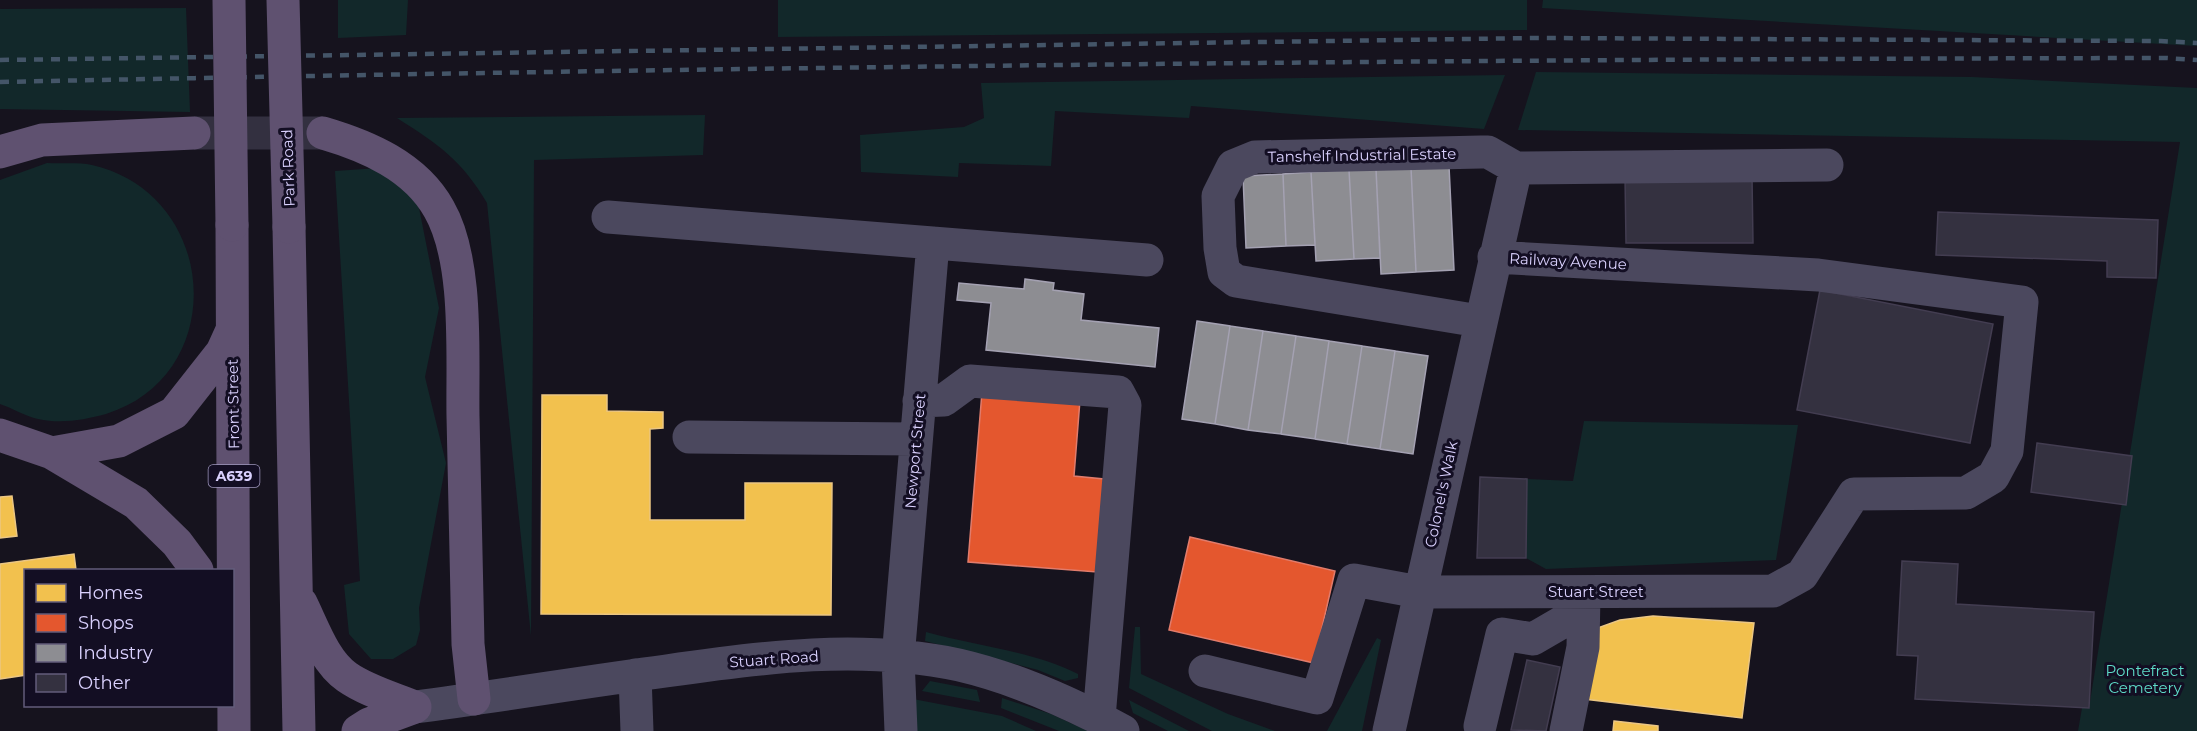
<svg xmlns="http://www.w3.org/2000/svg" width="2197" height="731" viewBox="0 0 2197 731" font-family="Montserrat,sans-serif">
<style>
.green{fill:#12282a}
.homes{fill:#f2c14e;stroke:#ebc683;stroke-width:1.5}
.shops{fill:#e4572e;stroke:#e17c6c;stroke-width:1.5}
.industry{fill:#8d8d92;stroke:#a4a1b2;stroke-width:1.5}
.building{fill:#343140;stroke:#433d51;stroke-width:1.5}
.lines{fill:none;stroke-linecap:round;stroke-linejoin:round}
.major-tunnel{stroke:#333040;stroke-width:33;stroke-dasharray:33 16;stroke-linecap:butt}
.minor{stroke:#4b485e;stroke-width:33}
.major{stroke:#5f5170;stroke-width:33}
.rail{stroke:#445568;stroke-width:4.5;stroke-dasharray:9 8;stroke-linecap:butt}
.major-bridge{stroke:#5f5170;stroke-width:33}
.labels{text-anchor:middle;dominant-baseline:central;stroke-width:6;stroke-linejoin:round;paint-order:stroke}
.shield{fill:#130e23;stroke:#9e96bc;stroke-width:1.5}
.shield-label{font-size:14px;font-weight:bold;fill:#dad1fe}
.street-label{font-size:15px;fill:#dad1fe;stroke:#130e23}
.park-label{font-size:15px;fill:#5edcc8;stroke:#130e23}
</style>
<rect width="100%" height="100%" fill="#16131e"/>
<!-- green -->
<path class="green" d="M 338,0 L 408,0 L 406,35 L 338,38 Z
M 778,0 L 1527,0 L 1527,30 L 778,37 Z
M 1543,0 L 2197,0 L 2197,46 L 1542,8 Z
M 186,8 L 190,112 L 0,109 L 0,9 Z
M 1536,72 L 1972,77 L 2197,88 L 2197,731 L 2078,731 L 2082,708 L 2089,708 L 2180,142 L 1518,130 Z
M 1505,75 L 1484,129 L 1191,106 L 1189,118 L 1055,111 L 1051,166 L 959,163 L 958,177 L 861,172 L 860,135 L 964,127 L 984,118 L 981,83 Z
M 705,115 L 703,155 L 534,160 L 531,636 L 487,203 C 461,159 439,145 397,118 Z
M 47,163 C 61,164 78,162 92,165 C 219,194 231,375 106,414 C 84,420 61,424 38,419 C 25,416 12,408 0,404 L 0,180 Z
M 379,168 L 418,203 L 439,308 L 425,377 L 446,463 L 419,608 L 420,630 L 416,645 L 393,659 L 371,659 L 349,634 L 344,585 L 360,581 L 335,171 Z
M 1584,421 L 1798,425 L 1776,560 L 1546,569 L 1526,558 L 1527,479 L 1573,481 Z
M 1135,627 L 1140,627 L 1141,674 L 1228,714 L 1275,731 L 1212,731 L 1129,688 Z
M 926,632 C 976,646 1032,651 1078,674 L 1078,678 L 1065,681 L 1038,670 L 925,641 Z
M 1377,638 L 1381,640 L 1362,731 L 1327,731 Z
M 930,681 L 977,690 L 980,702 L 922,691 Z
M 1002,698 L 1051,714 L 1088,731 L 1059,731 L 1001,708 Z
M 913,699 L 1002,716 L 1036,731 L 913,731 Z
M 1129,700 L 1189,731 L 1168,731 L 1133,713 Z"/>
<!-- homes -->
<path class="homes" d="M 542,395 L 607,395 L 607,411 L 663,412 L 663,428 L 650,429 L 650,520 L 745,520 L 745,483 L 832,483 L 831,615 L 541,614 Z
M 12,496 L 17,536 L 0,538 L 0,497 Z
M 74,554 L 76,570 L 26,570 L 26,675 L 0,679 L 0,564 Z
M 1653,616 L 1754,623 L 1742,718 L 1584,699 L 1592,630 L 1620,620 Z
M 1614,721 L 1658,726 L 1658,731 L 1613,731 Z"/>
<!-- shops -->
<path class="shops" d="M 982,392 L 1080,400 L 1074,476 L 1104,479 L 1097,572 L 968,562 Z
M 1190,537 L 1335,571 L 1314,663 L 1169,630 Z"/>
<!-- industry -->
<path class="industry" d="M 1449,166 L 1454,270 L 1416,272 L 1411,168 Z
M 1411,168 L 1416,272 L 1381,274 L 1376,169 Z
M 1376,169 L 1380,258 L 1354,259 L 1349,170 Z
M 1349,170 L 1354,259 L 1316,261 L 1311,172 Z
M 1311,172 L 1315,245 L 1286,246 L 1283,174 Z
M 1283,174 L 1286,246 L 1246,248 L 1243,176 Z
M 1025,279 L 1054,283 L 1053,290 L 1084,294 L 1081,320 L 1159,328 L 1155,367 L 986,350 L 991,303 L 957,300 L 959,283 L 1024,289 Z
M 1197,321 L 1230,326 L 1215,424 L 1182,419 Z
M 1230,326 L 1263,331 L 1248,430 L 1215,424 Z
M 1263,331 L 1296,336 L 1281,434 L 1248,430 Z
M 1296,336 L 1329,341 L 1315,439 L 1281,434 Z
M 1329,341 L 1362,346 L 1347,444 L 1315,439 Z
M 1362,346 L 1395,351 L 1380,449 L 1347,444 Z
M 1395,351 L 1428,356 L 1413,454 L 1380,449 Z"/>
<!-- building -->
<path class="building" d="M 1752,176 L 1753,243 L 1626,243 L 1625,177 Z
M 1938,212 L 2158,220 L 2156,278 L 2107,277 L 2107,261 L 1936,255 Z
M 1820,290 L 1993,324 L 1970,443 L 1797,410 Z
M 2037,443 L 2132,456 L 2126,505 L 2031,492 Z
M 1480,477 L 1527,479 L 1526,558 L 1477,558 Z
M 1902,561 L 1958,564 L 1956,604 L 2094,612 L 2089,708 L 1915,699 L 1918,656 L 1897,655 Z
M 1527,660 L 1560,667 L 1546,731 L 1511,730 Z"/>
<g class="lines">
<!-- major-tunnel -->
<path class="major-tunnel" d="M 194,133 L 323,133"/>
<!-- minor -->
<path class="minor" d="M 608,217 L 1147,260
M 1479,321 L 1236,281 L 1224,272 L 1220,248 L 1218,196 L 1233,166 L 1255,157 L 1481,152 L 1488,152 L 1516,168 L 1827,165
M 919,401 L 944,400 L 970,381 L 1118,392 L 1125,405 L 1099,718
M 689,437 L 916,439
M 1205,671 L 1317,698 L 1354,580 L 1419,592 L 1773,591 L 1802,575 L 1854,494 L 1966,493 L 1993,477 L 2007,451 L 2022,302 L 1818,275 L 1494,257
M 635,675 L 637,731
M 415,707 C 499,696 583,682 666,671 C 762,657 863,644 959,665 C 1015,678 1073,704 1123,731
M 1480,726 L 1502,634 L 1533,639 L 1583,610
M 901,731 L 898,658 L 933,243
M 1389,731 L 1516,168
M 1566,731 L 1583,647 L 1584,594"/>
<!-- major -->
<path class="major" d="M 323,133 C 367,146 415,166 439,209 C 469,261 462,356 463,416 C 465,492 466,568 468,644 L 474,699
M 0,152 L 42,140 L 194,133
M 232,225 L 234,731
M 289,227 L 299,731
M 0,435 L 52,453 L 136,503 L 177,543 L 197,570
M 52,453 L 119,441 L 174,413 L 222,352 L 232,330
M 301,603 C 313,627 324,661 347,677 C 367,691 393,698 415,707
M 358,731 L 369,724 L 415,707"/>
<!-- rail -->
<path class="rail" d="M 0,60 L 1538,38 L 2161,41 L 2197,43
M 0,82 C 722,67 1444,59 2166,58 L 2197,60"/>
<!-- major-bridge -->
<path class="major-bridge" d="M 229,0 L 232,225
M 283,0 L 289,227"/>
</g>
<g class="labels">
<!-- shield labels -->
<rect class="shield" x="208.5" y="465" width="51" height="22" rx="4.5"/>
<g class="shield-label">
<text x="234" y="476">A639</text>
</g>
<!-- street labels -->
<g class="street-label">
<text transform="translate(1362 155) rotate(-1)">Tanshelf Industrial Estate</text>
<text transform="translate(288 168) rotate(-92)">Park Road</text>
<text transform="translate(1568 261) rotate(3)">Railway Avenue</text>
<text transform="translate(233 404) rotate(-91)">Front Street</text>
<text transform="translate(915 451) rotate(-85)">Newport Street</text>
<text transform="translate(1441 494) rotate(-78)">Colonel's Walk</text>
<text x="1596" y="591">Stuart Street</text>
<text transform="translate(774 659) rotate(-4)">Stuart Road</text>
</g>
<!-- park labels -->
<g class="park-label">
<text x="2145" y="670">Pontefract<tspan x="2145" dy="17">Cemetery</tspan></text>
</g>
</g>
<!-- legend -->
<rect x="24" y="569" width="210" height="138" fill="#130e23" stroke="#635c7b" stroke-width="1.5"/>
<rect x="36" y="584" width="30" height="18" fill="#f2c14e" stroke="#635c7b" stroke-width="1.5"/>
<text x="78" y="599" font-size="18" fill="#dad1fe">Homes</text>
<rect x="36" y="614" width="30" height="18" fill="#e4572e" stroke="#635c7b" stroke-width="1.5"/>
<text x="78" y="629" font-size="18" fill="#dad1fe">Shops</text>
<rect x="36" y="644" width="30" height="18" fill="#8d8d92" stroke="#635c7b" stroke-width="1.5"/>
<text x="78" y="659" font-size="18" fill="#dad1fe">Industry</text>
<rect x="36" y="674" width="30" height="18" fill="#343140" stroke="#635c7b" stroke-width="1.5"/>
<text x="78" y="689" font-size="18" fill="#dad1fe">Other</text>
</svg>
